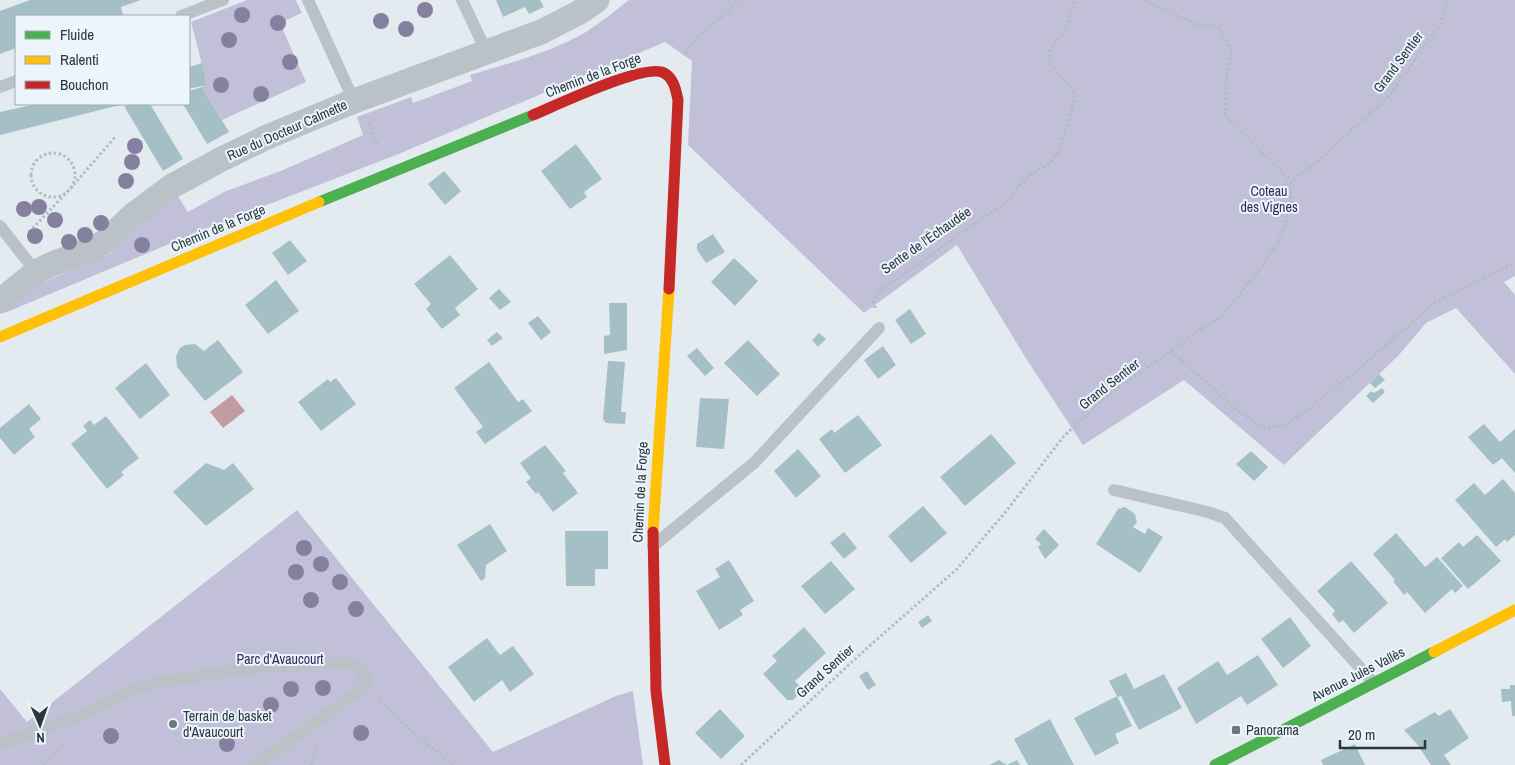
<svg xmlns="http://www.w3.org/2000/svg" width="1515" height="765" viewBox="0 0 1515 765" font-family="'Archivo Narrow',sans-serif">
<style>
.green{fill:#c2c0d9}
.water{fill:#c49ba0}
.building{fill:#a4c0c6}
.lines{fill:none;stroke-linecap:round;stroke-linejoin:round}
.path{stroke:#b3bcc1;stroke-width:3;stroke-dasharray:2.5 2.5;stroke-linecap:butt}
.lane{stroke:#bac2c7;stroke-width:12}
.street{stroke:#bac2c7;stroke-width:25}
.fast{stroke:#4caf50;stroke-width:11}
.slow{stroke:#ffc107;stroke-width:11}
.jam{stroke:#c62828;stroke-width:11}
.tree{fill:#85809f}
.poi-dot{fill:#6a777b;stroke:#ecf5fc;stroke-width:2}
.labels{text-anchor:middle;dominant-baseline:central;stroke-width:4;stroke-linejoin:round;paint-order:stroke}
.street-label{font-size:14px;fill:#29383c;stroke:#ecf5fc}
.park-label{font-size:14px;fill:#37295d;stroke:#ecf5fc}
.poi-label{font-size:14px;fill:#29383c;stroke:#ecf5fc;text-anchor:start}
</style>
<rect width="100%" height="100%" fill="#e4ebf0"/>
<!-- green -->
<path class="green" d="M 247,0 L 295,0 L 296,1 L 302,13 L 280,23 L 306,82 L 222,120 L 202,87 L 207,84 L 191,22 Z
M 629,0 L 1515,0 L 1515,276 L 1504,282 L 1515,295 L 1515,374 L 1456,308 L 1426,323 L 1398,356 L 1284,465 L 1184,380 L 1083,445 L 1027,360 L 957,245 L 864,313 L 688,145 L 692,61 L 665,42 L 396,155 L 205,229 L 7,312 L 5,310 L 28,289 L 111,253 L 150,215 L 177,195 L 188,212 L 224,192 L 283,170 L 363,135 L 357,117 L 411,97 L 413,103 L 472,81 L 470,75 C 509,63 550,53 586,32 C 601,22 615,11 629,0 Z
M 297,510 L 493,752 L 616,696 L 633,691 L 643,765 L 0,765 L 0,689 L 27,722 Z"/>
<!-- water -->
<path class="water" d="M 232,395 L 245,411 L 223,428 L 210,412 Z"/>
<!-- building -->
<path class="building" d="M 30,0 L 141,0 L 121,7 L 123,16 L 16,16 L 16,48 L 0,54 L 0,11 Z
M 496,0 L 540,0 L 544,7 L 529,14 L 525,7 L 503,17 Z
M 202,63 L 207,85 L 189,89 L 189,67 Z
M 202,87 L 229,132 L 207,144 L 183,104 L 189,104 L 189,91 Z
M 36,104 L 124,104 L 0,135 L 0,112 Z
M 133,104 L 150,104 L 183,159 L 163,171 L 124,106 Z
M 576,144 L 602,179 L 584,192 L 587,197 L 570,209 L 541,171 Z
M 444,171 L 461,191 L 445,205 L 428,184 Z
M 713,234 L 725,252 L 706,263 L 697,250 L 697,244 Z
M 290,240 L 307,261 L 288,275 L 272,253 Z
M 450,255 L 478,289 L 455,308 L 460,315 L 442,329 L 426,309 L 431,304 L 414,284 Z
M 734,258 L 758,281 L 735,306 L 711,282 Z
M 276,280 L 299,311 L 268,334 L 245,305 Z
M 499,289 L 511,302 L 500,310 L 489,298 Z
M 609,303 L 627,303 L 627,350 L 604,354 L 604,336 L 610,335 Z
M 910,309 L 926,334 L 911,344 L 895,320 Z
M 538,316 L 551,332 L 541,340 L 528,323 Z
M 497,332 L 503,338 L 492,346 L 487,340 Z
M 819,333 L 826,339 L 818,347 L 812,340 Z
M 218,340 L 243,372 L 205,401 L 177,367 L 176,356 L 180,348 L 185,345 L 195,344 L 204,351 Z
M 748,340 L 780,374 L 757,396 L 724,363 Z
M 883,346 L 896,365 L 878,379 L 864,360 Z
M 697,348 L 714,368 L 705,376 L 687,356 Z
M 608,361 L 625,362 L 621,412 L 626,412 L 625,424 L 606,423 L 603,419 Z
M 489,362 L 518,402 L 523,399 L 532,411 L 485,444 L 476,432 L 483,427 L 454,388 Z
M 146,363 L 170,395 L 140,419 L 115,388 Z
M 1379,374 L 1385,380 L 1375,388 L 1370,383 Z
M 336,378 L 356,404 L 321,431 L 298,402 L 328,379 L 330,382 Z
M 1382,388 L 1385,392 L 1373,403 L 1366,396 L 1371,391 L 1374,393 Z
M 700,398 L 729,399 L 724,449 L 696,447 Z
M 29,404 L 41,419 L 29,429 L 35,437 L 14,455 L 0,438 L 0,428 Z
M 858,415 L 882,445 L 845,473 L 819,439 L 832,429 L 834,433 Z
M 106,416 L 139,458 L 121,472 L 124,475 L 107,489 L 71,444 L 87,431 L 83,426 L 90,420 L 94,425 Z
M 1484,424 L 1500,442 L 1515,429 L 1515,473 L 1502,458 L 1493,465 L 1468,437 Z
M 991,434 L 1016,463 L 965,506 L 940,477 Z
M 545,445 L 566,471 L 563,473 L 578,493 L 553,512 L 538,492 L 536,494 L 526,482 L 531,478 L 520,463 Z
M 798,449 L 821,476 L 796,498 L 774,471 Z
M 1251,451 L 1268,467 L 1254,481 L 1236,464 Z
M 206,463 L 224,470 L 233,463 L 254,489 L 206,526 L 173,492 Z
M 1503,479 L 1515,493 L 1515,535 L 1507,542 L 1505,539 L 1496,547 L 1455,500 L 1474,483 L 1485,495 Z
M 923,506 L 947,533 L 911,563 L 888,536 Z
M 1125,507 L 1135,514 L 1137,522 L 1133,527 L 1145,534 L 1148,528 L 1163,537 L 1140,573 L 1096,544 L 1118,509 Z
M 490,524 L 507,551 L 486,565 L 485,578 L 481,581 L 457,545 Z
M 1044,529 L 1059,545 L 1045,559 L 1038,547 L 1041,544 L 1035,539 Z
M 565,531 L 608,531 L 608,569 L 595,569 L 595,586 L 566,586 Z
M 844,532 L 857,548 L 844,559 L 830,543 Z
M 1396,533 L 1425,567 L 1437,557 L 1463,586 L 1455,593 L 1452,589 L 1425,613 L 1407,592 L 1404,595 L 1393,581 L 1395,580 L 1373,554 Z
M 1477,535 L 1501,561 L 1468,589 L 1441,558 L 1459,542 L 1463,547 Z
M 729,560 L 754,601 L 740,610 L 743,615 L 719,630 L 696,591 L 720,577 L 715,569 Z
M 831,561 L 855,589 L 825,614 L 801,586 Z
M 1351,561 L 1388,603 L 1354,633 L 1343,620 L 1339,623 L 1332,614 L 1335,611 L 1317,591 Z
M 928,615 L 932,621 L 922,628 L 918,622 Z
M 1290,617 L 1311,646 L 1283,668 L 1261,639 Z
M 804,627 L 826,653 L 795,681 L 803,690 L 793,700 L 787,700 L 763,674 L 777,661 L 772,656 Z
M 487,638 L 500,655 L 513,646 L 534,674 L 510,692 L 502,680 L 474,702 L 448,667 Z
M 1258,655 L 1278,685 L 1247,705 L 1241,696 L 1196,724 L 1177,688 L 1218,661 L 1227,675 Z
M 867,671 L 876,685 L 868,690 L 859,676 Z
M 1126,673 L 1134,689 L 1164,674 L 1182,708 L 1139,730 L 1121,696 L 1118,697 L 1117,696 L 1132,726 L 1115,734 L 1119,743 L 1095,756 L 1074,718 L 1117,696 L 1109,681 Z
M 1510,685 L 1515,685 L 1515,716 L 1512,716 L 1511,701 L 1502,702 L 1501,689 L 1510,689 Z
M 720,709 L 745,736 L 721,759 L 695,733 Z
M 1450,709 L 1469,738 L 1444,755 L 1451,765 L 1431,765 L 1417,744 L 1404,730 L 1435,712 L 1439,716 Z
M 1050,719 L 1074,765 L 1028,765 L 1014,739 Z
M 1355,744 L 1365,765 L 1323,765 L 1321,760 Z
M 999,760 L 1007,765 L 1017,760 L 1020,765 L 989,765 Z"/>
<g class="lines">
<!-- path -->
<path class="path" d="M 1144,0 L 1198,25 L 1212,24 L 1219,28 L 1232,52 L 1227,74 L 1225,115 L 1291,181
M 685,53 L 696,39 L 740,0
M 369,123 L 375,141 L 379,146
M31 175a22 22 0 1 1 44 0a22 22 0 1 1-44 0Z
M 29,232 L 71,188 L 116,136
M 875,308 L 873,300 L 882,289 L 1009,200 L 1016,189 L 1030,175 L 1050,163 L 1059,151 L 1076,95 L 1049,62 C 1045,48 1059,42 1064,31 C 1069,21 1072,10 1076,0
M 1171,351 L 1240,412 L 1261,427 L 1278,427 L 1291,422 L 1365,364 L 1434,303 L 1515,263
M 380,700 L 410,730 L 448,761 L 455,765
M 43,765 L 63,745
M 311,765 L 317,747
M 741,765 L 866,649 L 957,569 L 1008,509 L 1063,437 L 1108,395 L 1200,330 L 1221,317 L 1259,270 L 1277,245 L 1291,208 L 1291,181 L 1317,162 L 1388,97 L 1440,25 L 1447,0"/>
<!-- lane -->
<path class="lane" d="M 308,0 L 354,101
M 462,0 L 487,53
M 181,16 L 223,0
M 0,87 L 16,81
M 0,226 L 36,272
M 1114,490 L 1208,512 L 1225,518 L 1373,682
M 653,546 L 755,462 L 879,328
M 0,744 L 90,712 L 126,692 L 154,683 L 235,670 L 334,662 L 351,664 L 363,670 L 366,685 L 329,713 L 255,765"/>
<!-- street -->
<path class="street" d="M 0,301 L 36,272 L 50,265 L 96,247 L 107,240 L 133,215 L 172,186 L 220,160 L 267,137 L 354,101 L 541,32 L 580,12 L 597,0"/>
<!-- fast -->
<path class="fast" d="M 319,202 L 533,115
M 1215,765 L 1434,652"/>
<!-- slow -->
<path class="slow" d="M 0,337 L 319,202
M 653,532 L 669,289
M 1434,652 L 1515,610"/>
<!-- jam -->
<path class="jam" d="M 533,115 C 555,106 646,62 664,73 C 674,78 676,91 678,100 L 669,289
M 653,532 L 656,691 L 665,765"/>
</g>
<!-- trees -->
<g class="tree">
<circle cx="425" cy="10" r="8"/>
<circle cx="242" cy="15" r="8"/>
<circle cx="381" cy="21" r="8"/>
<circle cx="278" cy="23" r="8"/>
<circle cx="406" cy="29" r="8"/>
<circle cx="229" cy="40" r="8"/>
<circle cx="290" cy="62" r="8"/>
<circle cx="221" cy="85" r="8"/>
<circle cx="261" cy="94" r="8"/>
<circle cx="135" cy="146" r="8"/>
<circle cx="132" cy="162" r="8"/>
<circle cx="126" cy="181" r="8"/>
<circle cx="39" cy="207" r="8"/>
<circle cx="24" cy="209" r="8"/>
<circle cx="55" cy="220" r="8"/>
<circle cx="101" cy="223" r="8"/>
<circle cx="85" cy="235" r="8"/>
<circle cx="35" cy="236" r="8"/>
<circle cx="69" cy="242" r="8"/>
<circle cx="142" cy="245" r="8"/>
<circle cx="304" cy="548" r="8"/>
<circle cx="321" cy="564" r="8"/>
<circle cx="296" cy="572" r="8"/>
<circle cx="340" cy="582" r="8"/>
<circle cx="311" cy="600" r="8"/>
<circle cx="356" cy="609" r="8"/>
<circle cx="323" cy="688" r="8"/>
<circle cx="291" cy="689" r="8"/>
<circle cx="271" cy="705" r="8"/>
<circle cx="361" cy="733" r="8"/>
<circle cx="111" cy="736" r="8"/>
<circle cx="227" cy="744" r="8"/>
</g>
<!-- markers -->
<g class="poi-dot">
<circle cx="173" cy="724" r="5"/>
<rect x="1231" y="725" width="10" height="10" rx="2.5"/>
</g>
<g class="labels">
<!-- street labels -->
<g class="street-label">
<text transform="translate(1398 62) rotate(-53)">Grand Sentier</text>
<text transform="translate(593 75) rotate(-21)">Chemin de la Forge</text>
<text transform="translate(287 130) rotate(-24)">Rue du Docteur Calmette</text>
<text transform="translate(218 228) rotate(-23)">Chemin de la Forge</text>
<text transform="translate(926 240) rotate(-35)">Sente de l'Échaudée</text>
<text transform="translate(1109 384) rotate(-38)">Grand Sentier</text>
<text transform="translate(640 492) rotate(-87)">Chemin de la Forge</text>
<text transform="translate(825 671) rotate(-42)">Grand Sentier</text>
<text transform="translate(1358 674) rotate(-27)">Avenue Jules Vallès</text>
</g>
<!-- park labels -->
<g class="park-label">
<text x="1269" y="191">Coteau<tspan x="1269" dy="16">des Vignes</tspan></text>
<text x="280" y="659">Parc d'Avaucourt</text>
</g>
<!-- poi labels -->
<g class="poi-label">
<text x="183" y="716">Terrain de basket<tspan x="183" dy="16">d'Avaucourt</tspan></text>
<text x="1246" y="730">Panorama</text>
</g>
</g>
<!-- legend -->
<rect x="15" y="15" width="175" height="90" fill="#ecf5fc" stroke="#9ea9af"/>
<rect x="25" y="31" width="25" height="8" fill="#4caf50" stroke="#9ea9af"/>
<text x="60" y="40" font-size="15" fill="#29383c">Fluide</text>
<rect x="25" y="56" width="25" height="8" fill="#ffc107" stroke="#9ea9af"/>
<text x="60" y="65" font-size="15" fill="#29383c">Ralenti</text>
<rect x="25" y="81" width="25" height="8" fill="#c62828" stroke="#9ea9af"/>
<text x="60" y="90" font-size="15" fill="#29383c">Bouchon</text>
<!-- north arrow -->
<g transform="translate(40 725) rotate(178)" stroke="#ecf5fc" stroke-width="4" paint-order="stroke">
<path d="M0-4L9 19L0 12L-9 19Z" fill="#29383c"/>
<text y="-8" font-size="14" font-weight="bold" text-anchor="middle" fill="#29383c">N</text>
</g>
<!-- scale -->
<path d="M1340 740v8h85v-8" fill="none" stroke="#29383c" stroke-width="2.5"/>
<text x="1348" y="740" font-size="15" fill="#29383c" stroke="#ecf5fc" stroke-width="4" paint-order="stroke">20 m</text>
</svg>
